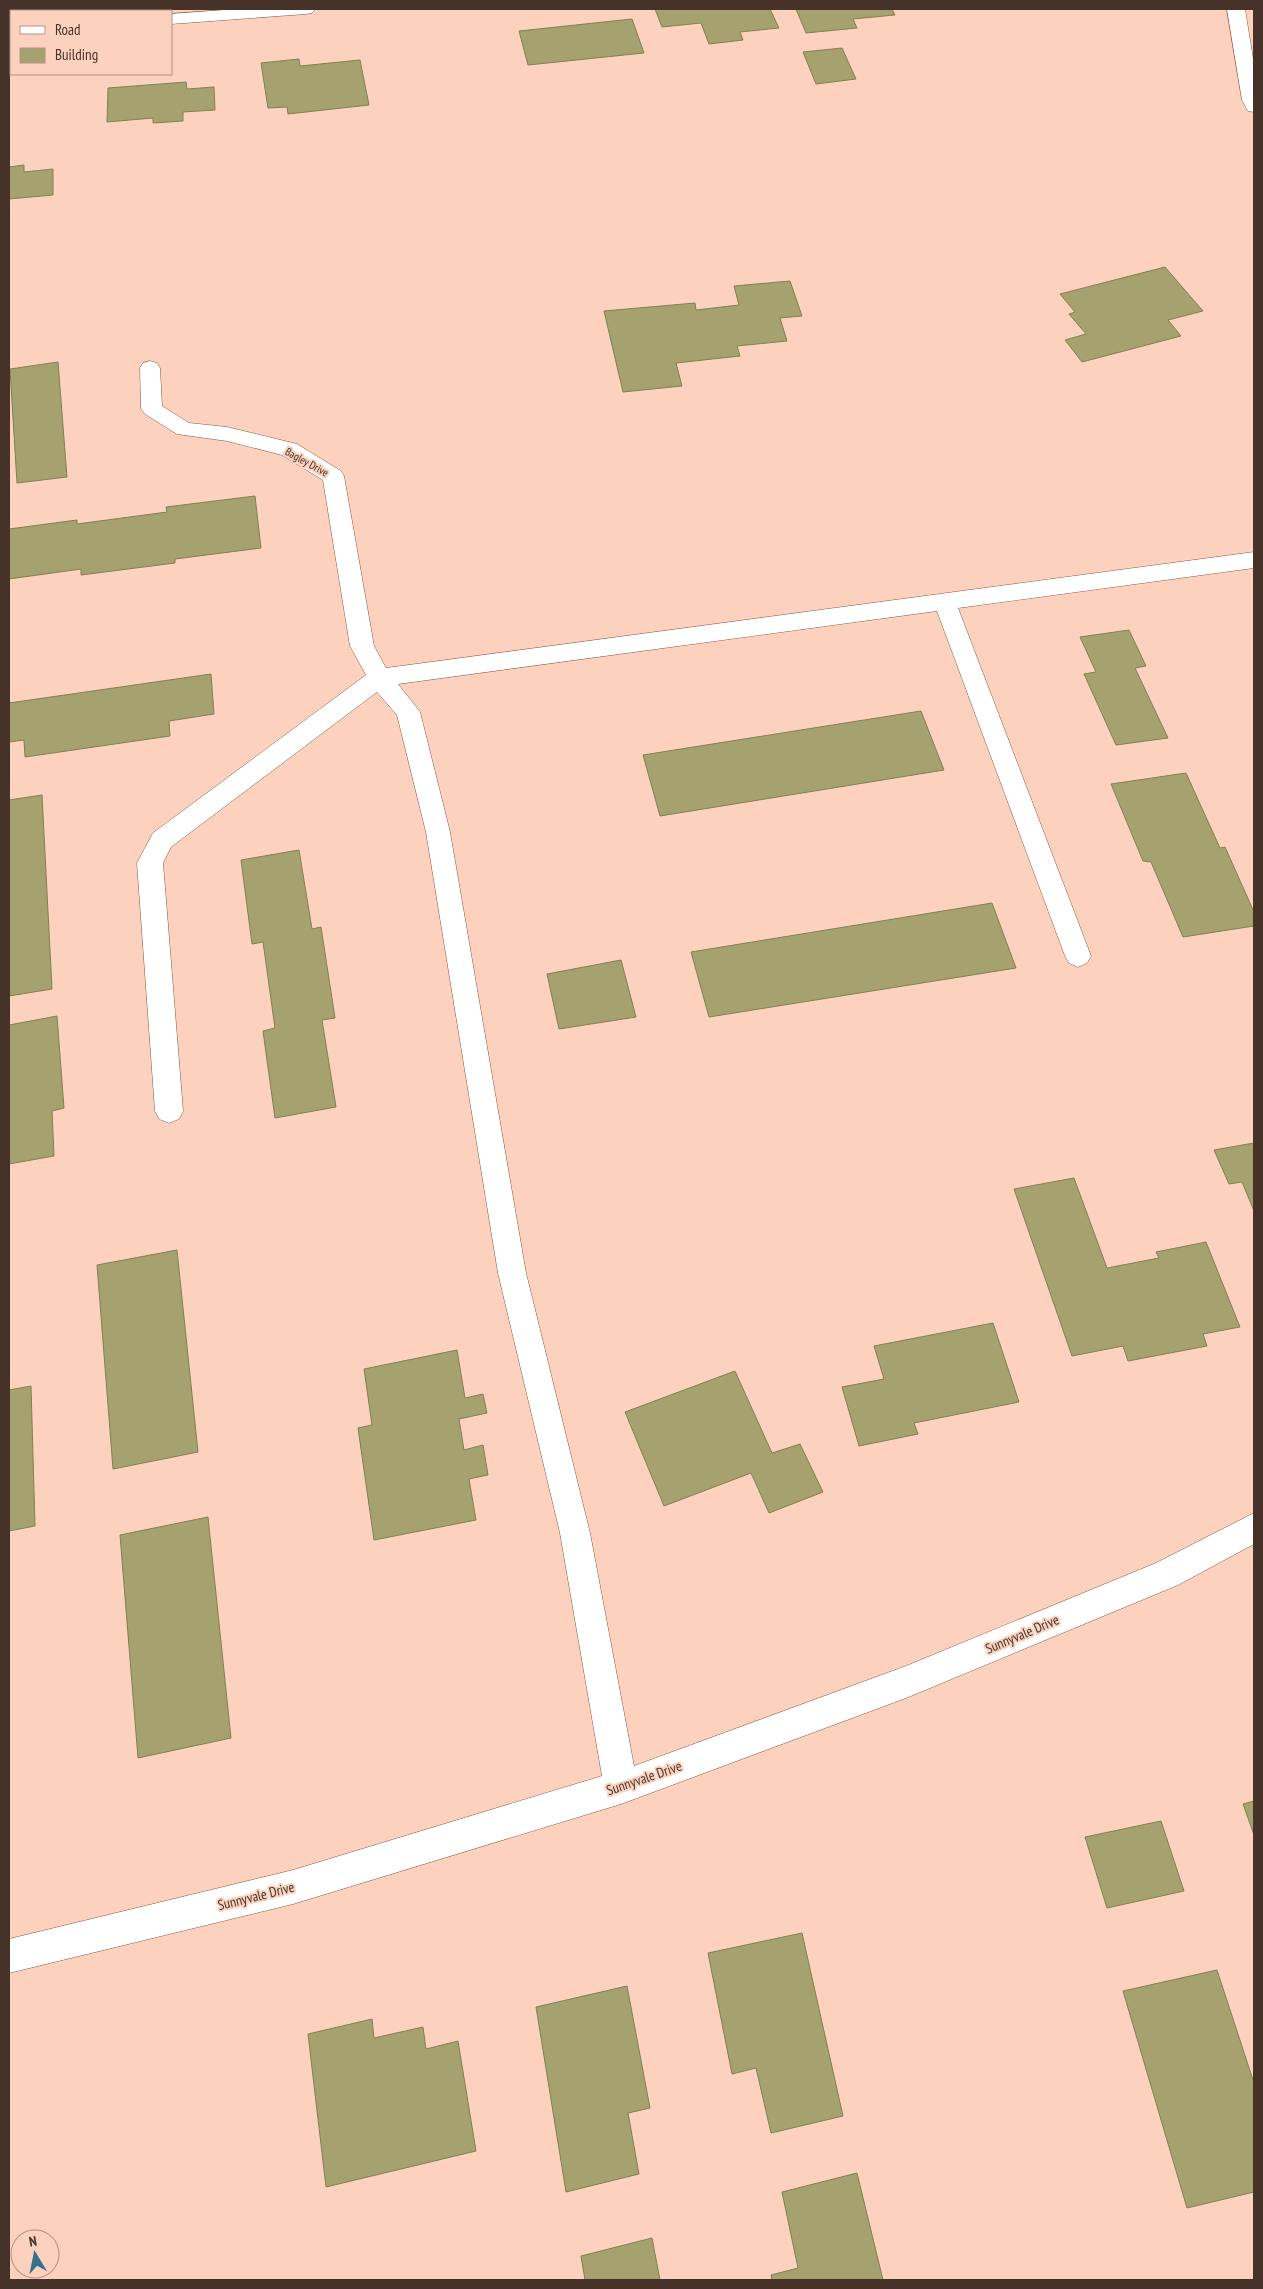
<svg xmlns="http://www.w3.org/2000/svg" width="1263" height="2289" viewBox="0 0 1263 2289" font-family="'PT Sans Narrow',sans-serif">
<style>
.building{fill:#a5a270;stroke:#82804f}
.lines{fill:none;stroke-linecap:round;stroke-linejoin:round}
.minor-casing{stroke:#845742;stroke-width:1}
.minor{fill:#fff;fill-rule:evenodd}
.labels{text-anchor:middle;dominant-baseline:central;stroke-width:4;stroke-linejoin:round;paint-order:stroke}
.far-street-label{font-size:11px;fill:#463228;stroke:#fcd2bf}
.street-label{font-size:14px;fill:#463228;stroke:#fcd2bf}
</style>
<rect width="100%" height="100%" fill="#fcd2bf"/>
<!-- building -->
<path class="building" d="M 655,9 L 770,9 L 779,28 L 740,32 L 743,40 L 709,44 L 701,23 L 662,27 Z
M 796,9 L 892,9 L 895,15 L 853,19 L 857,28 L 806,33 Z
M 632,19 L 644,53 L 528,65 L 519,31 Z
M 842,48 L 856,79 L 816,84 L 803,52 Z
M 299,59 L 300,66 L 360,60 L 369,105 L 288,114 L 287,107 L 268,108 L 261,63 Z
M 186,82 L 187,89 L 214,87 L 215,110 L 183,112 L 183,121 L 153,123 L 153,118 L 107,122 L 108,88 Z
M 24,165 L 24,172 L 53,169 L 53,195 L 9,199 L 9,167 Z
M 1165,267 L 1203,311 L 1168,320 L 1181,336 L 1082,362 L 1065,340 L 1086,334 L 1069,314 L 1075,312 L 1060,294 Z
M 790,281 L 802,316 L 780,318 L 787,341 L 737,346 L 740,356 L 676,363 L 682,386 L 623,392 L 604,311 L 695,303 L 696,310 L 739,305 L 734,286 Z
M 58,362 L 67,477 L 17,483 L 10,369 Z
M 255,496 L 261,548 L 175,559 L 175,563 L 81,575 L 81,569 L 9,579 L 9,529 L 77,520 L 77,524 L 167,512 L 166,507 Z
M 1129,630 L 1146,666 L 1135,668 L 1168,738 L 1116,745 L 1084,674 L 1096,672 L 1080,637 Z
M 211,674 L 214,714 L 169,721 L 170,736 L 25,757 L 24,740 L 9,742 L 9,703 Z
M 921,711 L 944,770 L 660,816 L 643,755 Z
M 1186,773 L 1220,848 L 1225,847 L 1254,912 L 1254,926 L 1183,937 L 1151,862 L 1143,861 L 1111,784 Z
M 42,795 L 52,989 L 9,996 L 9,800 Z
M 299,850 L 312,929 L 321,927 L 335,1018 L 322,1020 L 336,1107 L 275,1118 L 263,1031 L 275,1028 L 263,942 L 252,944 L 241,860 Z
M 992,903 L 1016,968 L 709,1017 L 691,952 Z
M 621,960 L 636,1017 L 559,1029 L 547,974 Z
M 57,1016 L 64,1108 L 52,1111 L 54,1156 L 9,1164 L 9,1025 Z
M 1254,1143 L 1254,1211 L 1242,1182 L 1229,1184 L 1214,1150 Z
M 1074,1178 L 1107,1268 L 1159,1258 L 1156,1252 L 1206,1242 L 1240,1327 L 1203,1334 L 1207,1346 L 1128,1361 L 1123,1346 L 1072,1356 L 1014,1189 Z
M 177,1250 L 198,1452 L 113,1469 L 97,1265 Z
M 993,1323 L 1019,1402 L 914,1423 L 918,1434 L 859,1446 L 842,1387 L 884,1379 L 874,1346 Z
M 457,1350 L 465,1398 L 483,1394 L 487,1413 L 459,1419 L 464,1450 L 483,1445 L 488,1475 L 469,1479 L 476,1520 L 374,1540 L 358,1428 L 372,1425 L 364,1369 Z
M 735,1371 L 772,1453 L 800,1444 L 823,1492 L 769,1513 L 751,1473 L 664,1506 L 625,1412 Z
M 31,1386 L 35,1526 L 9,1531 L 9,1390 Z
M 208,1517 L 231,1738 L 138,1758 L 120,1535 Z
M 1254,1801 L 1254,1835 L 1243,1804 Z
M 1161,1821 L 1184,1891 L 1107,1908 L 1085,1837 Z
M 802,1933 L 843,2116 L 771,2133 L 756,2068 L 732,2074 L 708,1953 Z
M 1217,1970 L 1254,2083 L 1254,2192 L 1187,2208 L 1123,1991 Z
M 627,1986 L 650,2108 L 628,2113 L 639,2174 L 566,2192 L 536,2007 Z
M 372,2019 L 374,2038 L 423,2027 L 426,2049 L 458,2041 L 476,2151 L 326,2187 L 308,2034 Z
M 857,2173 L 883,2280 L 772,2280 L 771,2275 L 798,2268 L 782,2192 Z
M 652,2238 L 660,2280 L 585,2280 L 581,2256 Z"/>
<g class="lines">
<defs>
<path id="minor" d="M 238,9 L 315,9 L 312,13 L 306,14 L 171,24 L 171,14 Z
M 1227,9 L 1245,9 L 1254,65 L 1254,112 L 1248,111 L 1242,100 Z
M 9,19 L 11,19 L 11,29 L 9,29 Z
M 150,361 L 157,363 L 160,368 L 162,406 L 189,423 L 227,427 L 297,444 L 341,471 L 344,476 L 374,646 L 386,668 L 1254,552 L 1254,568 L 958,608 L 1091,956 L 1087,963 L 1078,967 L 1069,963 L 1065,956 L 937,611 L 398,684 L 420,712 L 450,832 L 526,1273 L 590,1533 L 634,1766 L 906,1666 L 1156,1563 L 1254,1513 L 1254,1544 L 1178,1585 L 906,1698 L 621,1804 L 293,1904 L 9,1973 L 9,1939 L 293,1870 L 602,1776 L 560,1533 L 498,1273 L 426,832 L 397,715 L 377,692 L 171,847 L 163,863 L 183,1111 L 179,1119 L 169,1123 L 159,1119 L 155,1111 L 137,863 L 153,833 L 366,675 L 350,646 L 323,480 L 282,455 L 227,441 L 177,434 L 145,414 L 141,409 L 140,368 L 143,363 Z"/>
</defs>
<!-- minor casing -->
<use href="#minor" class="minor-casing"/>
<!-- minor -->
<use href="#minor" class="minor"/>
</g>
<g class="labels">
<!-- far-street labels -->
<g class="far-street-label">
<text transform="translate(307 462) rotate(29)">Bagley Drive</text>
</g>
<!-- street labels -->
<g class="street-label">
<text transform="translate(1022 1634) rotate(-23)">Sunnyvale Drive</text>
<text transform="translate(644 1778) rotate(-19)">Sunnyvale Drive</text>
<text transform="translate(256 1896) rotate(-14)">Sunnyvale Drive</text>
</g>
</g>
<!-- border -->
<rect width="1263" height="2289" fill="none" stroke="#463228" stroke-width="20"/>
<!-- legend -->
<rect x="10" y="10" width="162" height="65" fill="#fcd2bf" stroke="#b39283"/>
<rect x="20" y="26" width="25" height="8" fill="#ffffff" stroke="#b39283"/>
<text x="55" y="35" font-size="15" fill="#463228">Road</text>
<rect x="20" y="48" width="25" height="15" fill="#a5a270" stroke="#b39283"/>
<text x="55" y="60" font-size="15" fill="#463228">Building</text>
<!-- north arrow -->
<g transform="translate(35 2254) rotate(350)"><circle r="24" fill="#fcd2bf" stroke="#b39283"/>
<path d="M0-4L9 19L0 12L-9 19Z" fill="#367289"/>
<text y="-8" font-size="14" font-weight="bold" text-anchor="middle" fill="#463228">N</text>
</g>
</svg>
